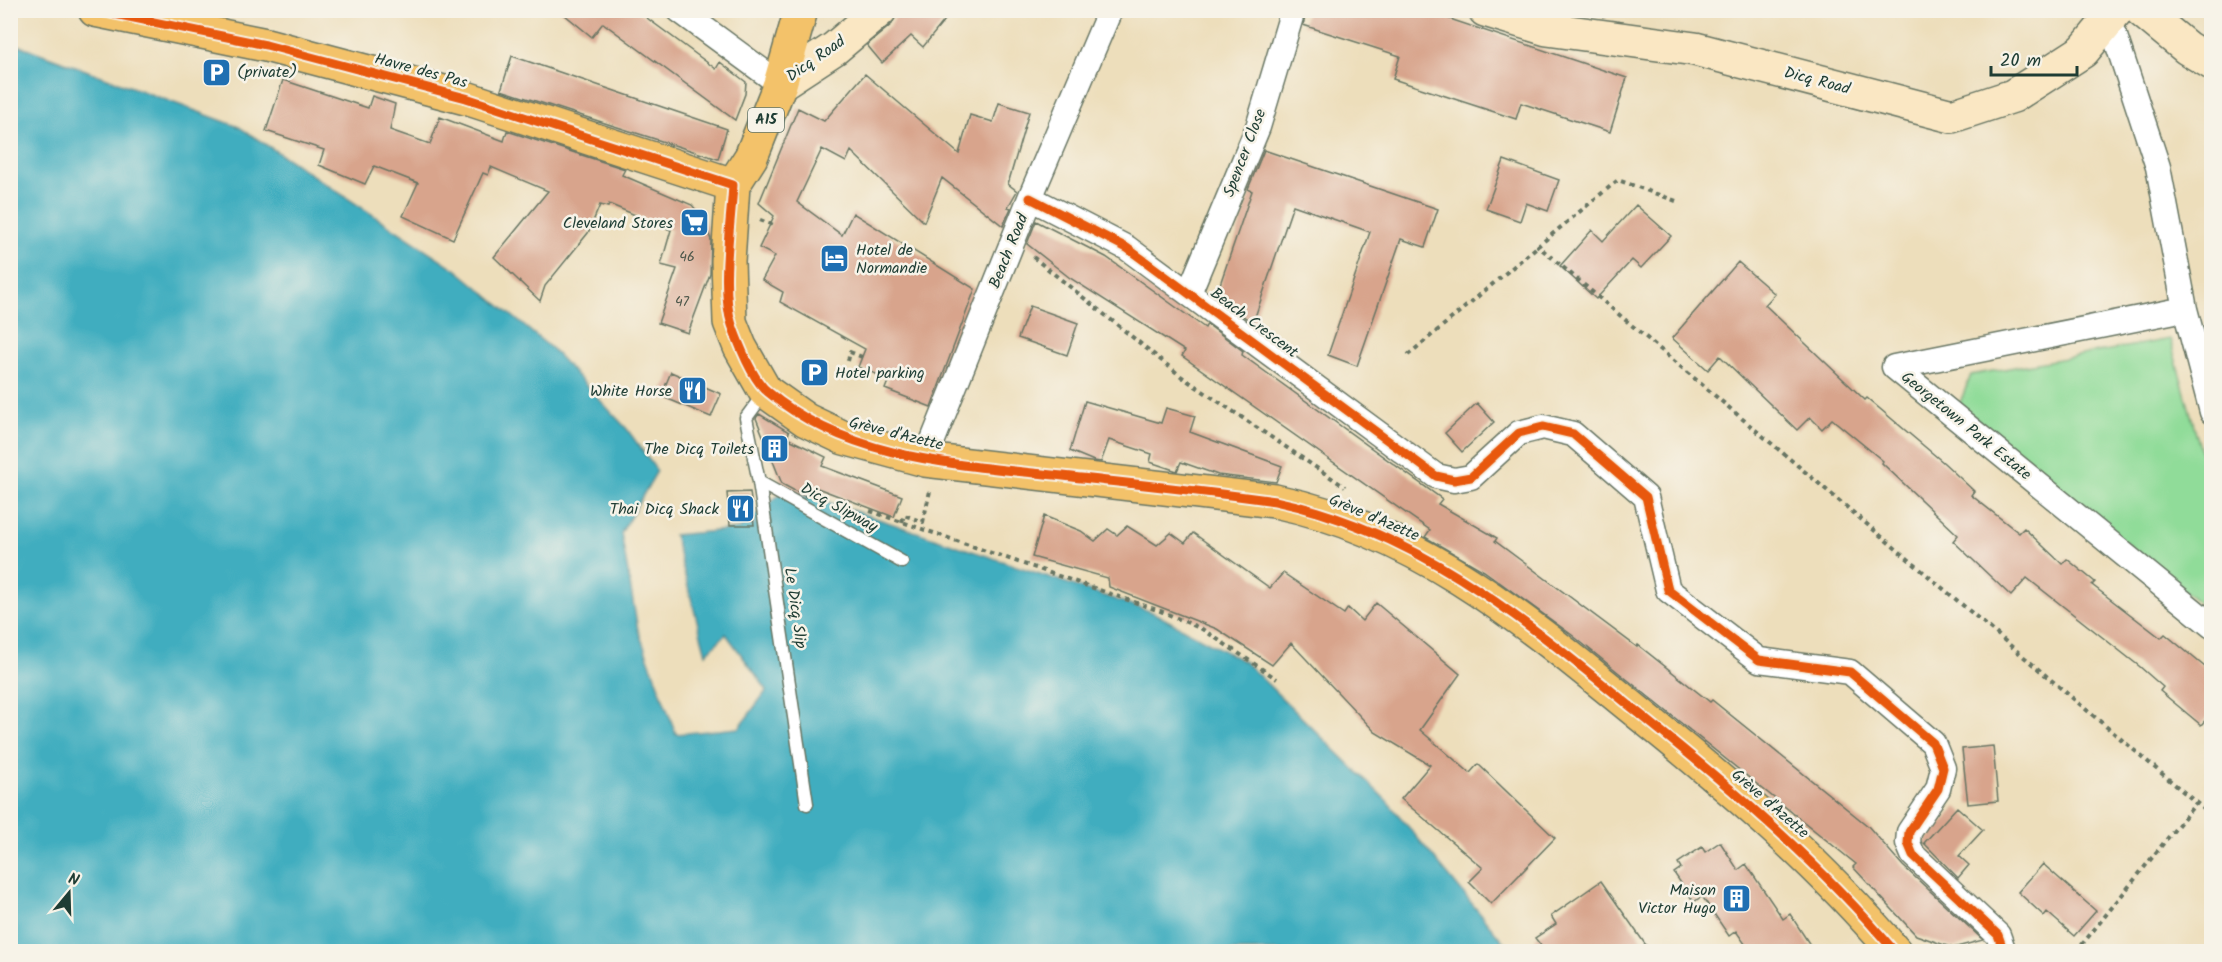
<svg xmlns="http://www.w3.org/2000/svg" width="2222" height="962" viewBox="0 0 2222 962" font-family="Kalam,sans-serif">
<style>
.green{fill:#90dc99;stroke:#588c66;stroke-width:1.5}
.water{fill:#40adbf;stroke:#30757a;stroke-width:1.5}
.building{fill:#d8a48c}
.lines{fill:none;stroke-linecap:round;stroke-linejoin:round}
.lane-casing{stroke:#677563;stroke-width:15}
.street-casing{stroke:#677563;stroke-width:27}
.secondary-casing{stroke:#677563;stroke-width:36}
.primary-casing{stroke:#677563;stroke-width:36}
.path{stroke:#677563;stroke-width:4;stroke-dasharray:4.5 4.5;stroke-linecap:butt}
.lane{stroke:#fff;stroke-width:12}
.street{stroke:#fff;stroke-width:24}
.secondary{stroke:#fae7c3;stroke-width:33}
.primary{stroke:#f3c26a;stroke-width:33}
.cycleway-casing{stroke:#f7f3e8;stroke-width:13}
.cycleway{stroke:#e8590c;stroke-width:9}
.labels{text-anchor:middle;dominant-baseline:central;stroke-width:5;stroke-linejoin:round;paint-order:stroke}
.number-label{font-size:14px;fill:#4d574a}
.shield{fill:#f7f3e8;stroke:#60746a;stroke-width:1.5}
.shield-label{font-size:15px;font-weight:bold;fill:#1f3d34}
.street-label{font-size:16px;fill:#1f3d34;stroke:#f7f3e8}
.poi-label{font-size:16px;fill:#1f3d34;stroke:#f7f3e8;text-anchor:end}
</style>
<rect width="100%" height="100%" fill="#f7f3e8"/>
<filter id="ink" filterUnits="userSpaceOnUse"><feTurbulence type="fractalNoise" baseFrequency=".0167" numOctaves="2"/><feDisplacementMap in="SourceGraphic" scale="12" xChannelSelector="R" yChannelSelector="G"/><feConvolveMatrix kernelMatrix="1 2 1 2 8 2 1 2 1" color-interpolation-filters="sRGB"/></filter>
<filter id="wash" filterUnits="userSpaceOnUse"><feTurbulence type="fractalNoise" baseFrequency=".008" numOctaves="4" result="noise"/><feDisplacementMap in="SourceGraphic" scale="24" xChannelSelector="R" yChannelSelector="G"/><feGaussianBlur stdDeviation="1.35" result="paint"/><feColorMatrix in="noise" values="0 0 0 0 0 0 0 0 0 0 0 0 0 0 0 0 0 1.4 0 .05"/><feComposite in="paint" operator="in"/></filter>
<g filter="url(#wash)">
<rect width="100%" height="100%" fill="#eddebb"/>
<!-- green -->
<path class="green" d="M 2170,339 L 2211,487 L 2211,613 L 1959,405 L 1971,375 Z"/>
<!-- water -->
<path class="water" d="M 10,42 L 239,127 L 457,270 L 552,349 L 627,429 L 657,471 L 621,533 L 638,630 L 676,734 L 739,728 L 767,690 L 726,634 L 706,654 L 674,535 L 739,529 L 787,488 L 1152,612 L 1245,662 L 1387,801 L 1511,951 L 11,951 Z"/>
<g id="blocks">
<!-- building -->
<path class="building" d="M 559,10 L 636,10 L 716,69 L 720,62 L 746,82 L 745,94 L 735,120 L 603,23 L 592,37 Z
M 898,10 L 953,10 L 923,47 L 911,36 L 882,63 L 867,45 L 892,24 Z
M 1307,10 L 1423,10 L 1627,78 L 1610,132 L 1521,103 L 1516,119 L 1393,79 L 1400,56 L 1303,25 Z
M 512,56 L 727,129 L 718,159 L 501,90 Z
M 865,74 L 959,154 L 970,115 L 993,122 L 999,103 L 1029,112 L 1008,184 L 1017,191 L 1008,207 L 1011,208 L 1003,226 L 942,178 L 924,222 L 851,151 L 846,162 L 822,149 L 797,202 L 842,235 L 853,213 L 975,289 L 931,407 L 885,389 L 889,379 L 858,367 L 865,349 L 780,302 L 783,292 L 762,280 L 775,256 L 759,248 L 774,216 L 759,203 L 798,108 L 824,121 Z
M 283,80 L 368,108 L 372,96 L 395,104 L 390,130 L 430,144 L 440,117 L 504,141 L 507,131 L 625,169 L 622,175 L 692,205 L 703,218 L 711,240 L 710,274 L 688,333 L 658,323 L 677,269 L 661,265 L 671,230 L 609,204 L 608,207 L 600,205 L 588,233 L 545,286 L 540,301 L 494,257 L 548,191 L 491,167 L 488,175 L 483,173 L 453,239 L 403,216 L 418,183 L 374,166 L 365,184 L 319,165 L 324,150 L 266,131 Z
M 1264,150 L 1438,209 L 1425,247 L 1401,239 L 1357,366 L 1328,355 L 1370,232 L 1293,205 L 1253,323 L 1216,296 L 1252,191 L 1248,189 Z
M 1504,160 L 1559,180 L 1548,211 L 1526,203 L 1520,221 L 1486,209 Z
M 1636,205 L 1671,236 L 1641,268 L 1632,260 L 1596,299 L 1560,266 L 1592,230 L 1603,241 Z
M 1036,221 L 1106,257 L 1205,328 L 1207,324 L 1243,351 L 1242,355 L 1442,499 L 1438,504 L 1497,538 L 1495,541 L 1637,647 L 1638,645 L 1710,702 L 1712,700 L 1868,826 L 1903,866 L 1983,940 L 1953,948 L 1916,935 L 1853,867 L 1856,864 L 1572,635 L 1484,571 L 1425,537 L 1430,530 L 1182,356 L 1185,351 L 1070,278 L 1027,244 Z
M 1738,262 L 1775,294 L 1765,305 L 1865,400 L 1867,398 L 1944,463 L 1974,491 L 1971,495 L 2019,533 L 2024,528 L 2062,564 L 2067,559 L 2095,582 L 2092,585 L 2161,638 L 2165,634 L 2211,672 L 2211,714 L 2201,725 L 2160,691 L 2163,687 L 2139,666 L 2027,578 L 2011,596 L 1953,541 L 1958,535 L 1882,463 L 1883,461 L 1832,419 L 1822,429 L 1810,417 L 1797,430 L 1720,356 L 1708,370 L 1672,338 Z
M 1030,306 L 1078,323 L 1067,355 L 1018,338 Z
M 671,372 L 721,394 L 711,417 L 661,396 Z
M 1085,401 L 1161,423 L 1166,408 L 1195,416 L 1190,432 L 1282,466 L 1276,482 L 1218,475 L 1181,462 L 1177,471 L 1150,462 L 1152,454 L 1109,440 L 1101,462 L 1094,461 L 1070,451 Z
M 1477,403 L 1494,422 L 1462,452 L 1445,433 Z
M 759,414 L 789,432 L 787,438 L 826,457 L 822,466 L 902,496 L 894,517 L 812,486 L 806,497 L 782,484 L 756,418 Z
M 750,492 L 754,525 L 730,525 L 727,493 Z
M 1044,516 L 1081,531 L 1095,541 L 1108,529 L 1117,535 L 1127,526 L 1157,545 L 1171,533 L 1185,543 L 1193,533 L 1270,588 L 1283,573 L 1344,614 L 1348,608 L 1362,621 L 1376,603 L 1460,674 L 1420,730 L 1470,773 L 1478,764 L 1555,838 L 1491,904 L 1469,882 L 1483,868 L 1401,799 L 1430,765 L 1375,732 L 1291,643 L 1272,665 L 1217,629 L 1109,587 L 1108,578 L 1032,557 Z
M 1993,746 L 1998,801 L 1968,804 L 1962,749 Z
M 1957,807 L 1983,830 L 1959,856 L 1969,865 L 1958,878 L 1924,843 Z
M 1720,842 L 1738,870 L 1746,864 L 1783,919 L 1790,914 L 1814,951 L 1750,951 L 1736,931 L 1729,936 L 1702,896 L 1694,902 L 1674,873 L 1681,868 L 1678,863 L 1702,847 L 1705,852 Z
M 2043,864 L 2096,911 L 2074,936 L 2047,912 L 2044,916 L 2018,892 Z
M 1601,881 L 1650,951 L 1545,951 L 1535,938 L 1556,924 L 1551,916 Z"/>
</g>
</g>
<g filter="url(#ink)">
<use href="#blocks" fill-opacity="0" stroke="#677563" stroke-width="1.5"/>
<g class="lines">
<defs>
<path id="lane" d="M 765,392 L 746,418 L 759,482 L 807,804
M 759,482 L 902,562"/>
<path id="street" d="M 679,10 L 780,84
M 2110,21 L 2158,167 L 2185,309 L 2212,412
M 1030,198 L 1127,248 L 1436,476 L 1454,480 L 1471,477 L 1519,433 L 1543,427 L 1573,434 L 1646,497 L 1668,590 L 1759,660 L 1850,672 L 1933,743 L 1943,768 L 1938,789 L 1909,832 L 1908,843 L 1913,855 L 1998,935 L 2004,952
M 1189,293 L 1258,127 L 1293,10
M 2185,309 L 1894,367 L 2212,626
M 925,460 L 1030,198 L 1110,10"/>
<path id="secondary" d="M 1485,10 L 1547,29 L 1695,49 L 1952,116 L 2013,96 L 2083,51 L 2117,10
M 2141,10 L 2187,48 L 2212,63
M 780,84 L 835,48 L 880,10"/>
<path id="primary" d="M 95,10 L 266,45 L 466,98 L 733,185
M 801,10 L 780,84 L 751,157 L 733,185 L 728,261 L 730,322 L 740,347 L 765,391 L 806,420 L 844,438 L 925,460 L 1275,501 C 1424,532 1531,626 1646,719 C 1735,791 1821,864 1895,952"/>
</defs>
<!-- lane casing -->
<use href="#lane" class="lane-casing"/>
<!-- street casing -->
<use href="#street" class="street-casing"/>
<!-- secondary casing -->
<use href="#secondary" class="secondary-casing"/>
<!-- primary casing -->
<use href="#primary" class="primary-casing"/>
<!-- path -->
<path class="path" d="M 1676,201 L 1618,180 L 1538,246 L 2212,816
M 760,220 L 774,225
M 1033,257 L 1182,377 L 1345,487
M 1408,355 L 1538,246
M 848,361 L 850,352 L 862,357
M 870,511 L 1163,612 L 1202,629 L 1277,679
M 902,522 L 904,515 L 923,522 L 930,491
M 2076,952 L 2196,803"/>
<!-- lane -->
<use href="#lane" class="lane"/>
<!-- street -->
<use href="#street" class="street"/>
<!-- secondary -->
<use href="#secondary" class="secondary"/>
<!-- primary -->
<use href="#primary" class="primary"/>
<defs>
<path id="cycleway" d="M 95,10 L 266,45 L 466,98 L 733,185 C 731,223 720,290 732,325 C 738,342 753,381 768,392 C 850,461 962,465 1063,476 C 1134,484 1204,491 1275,501 C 1424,532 1531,626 1646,719 C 1735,791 1821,864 1895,952
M 1030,198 L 1127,248 L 1436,476 L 1454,480 L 1471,477 L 1519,433 L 1543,427 L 1573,434 L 1646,497 L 1668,590 L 1759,660 L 1850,672 L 1933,743 L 1943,768 L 1938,789 L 1909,832 L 1908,843 L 1913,855 L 1998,935 L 2004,952"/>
</defs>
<!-- cycleway casing -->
<use href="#cycleway" class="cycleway-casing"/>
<!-- cycleway -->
<use href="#cycleway" class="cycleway"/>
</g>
</g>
<!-- icons -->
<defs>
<symbol id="parking-square" viewBox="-11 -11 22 22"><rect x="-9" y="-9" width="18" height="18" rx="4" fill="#1f6fb2" stroke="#f7f3e8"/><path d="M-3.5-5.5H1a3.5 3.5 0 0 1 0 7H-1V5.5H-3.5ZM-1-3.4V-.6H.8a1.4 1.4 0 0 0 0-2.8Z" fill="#fff"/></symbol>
<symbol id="supermarket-square" viewBox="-11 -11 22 22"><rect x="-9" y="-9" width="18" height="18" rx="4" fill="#1f6fb2" stroke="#f7f3e8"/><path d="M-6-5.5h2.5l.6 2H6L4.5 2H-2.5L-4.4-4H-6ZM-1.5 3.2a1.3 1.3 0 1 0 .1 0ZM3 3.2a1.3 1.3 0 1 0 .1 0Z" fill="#fff"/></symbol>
<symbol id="hotel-square" viewBox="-11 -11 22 22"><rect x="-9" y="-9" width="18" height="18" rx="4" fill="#1f6fb2" stroke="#f7f3e8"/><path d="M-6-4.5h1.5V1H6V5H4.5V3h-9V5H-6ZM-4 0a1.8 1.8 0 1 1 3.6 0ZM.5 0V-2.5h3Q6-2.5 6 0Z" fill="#fff"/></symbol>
<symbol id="restaurant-square" viewBox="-11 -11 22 22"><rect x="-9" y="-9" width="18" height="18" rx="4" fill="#1f6fb2" stroke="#f7f3e8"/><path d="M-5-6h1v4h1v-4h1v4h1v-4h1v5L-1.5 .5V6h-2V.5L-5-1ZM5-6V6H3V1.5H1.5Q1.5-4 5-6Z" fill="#fff"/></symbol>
<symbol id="building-square" viewBox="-11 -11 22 22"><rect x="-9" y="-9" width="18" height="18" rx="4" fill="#1f6fb2" stroke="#f7f3e8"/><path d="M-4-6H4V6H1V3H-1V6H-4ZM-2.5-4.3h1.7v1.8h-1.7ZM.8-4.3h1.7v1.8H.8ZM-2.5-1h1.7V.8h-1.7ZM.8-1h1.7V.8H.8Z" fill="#fff"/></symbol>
</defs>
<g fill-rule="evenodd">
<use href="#parking-square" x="200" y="56" width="33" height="33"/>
<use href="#supermarket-square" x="678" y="206" width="33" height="33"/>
<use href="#hotel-square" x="818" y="242" width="33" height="33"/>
<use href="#parking-square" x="798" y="356" width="33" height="33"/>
<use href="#restaurant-square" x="676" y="374" width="33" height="33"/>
<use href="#building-square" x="758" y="432" width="33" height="33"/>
<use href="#restaurant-square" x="724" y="492" width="33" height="33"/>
<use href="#building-square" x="1720" y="882" width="33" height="33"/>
</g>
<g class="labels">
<!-- number labels -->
<g class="number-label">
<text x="687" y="257">46</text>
<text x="682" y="302">47</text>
</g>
<!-- shield labels -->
<rect class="shield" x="748" y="108" width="36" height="24" rx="4.5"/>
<g class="shield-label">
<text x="766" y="120">A15</text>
</g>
<!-- street labels -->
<g class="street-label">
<text transform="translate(816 59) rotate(-35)">Dicq Road</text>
<text transform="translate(421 71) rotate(15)">Havre des Pas</text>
<text transform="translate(1817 81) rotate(15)">Dicq Road</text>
<text transform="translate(1245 153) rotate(-69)">Spencer Close</text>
<text transform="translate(1009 251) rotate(-68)">Beach Road</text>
<text transform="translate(1254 323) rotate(37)">Beach Crescent</text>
<text transform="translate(1966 426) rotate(39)">Georgetown Park Estate</text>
<text transform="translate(896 434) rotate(14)">Grève d'Azette</text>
<text transform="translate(839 508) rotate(29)">Dicq Slipway</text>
<text transform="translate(1374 518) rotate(23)">Grève d'Azette</text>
<text transform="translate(795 608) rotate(82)">Le Dicq Slip</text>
<text transform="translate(1770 804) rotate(41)">Grève d'Azette</text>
</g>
<!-- poi labels -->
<g class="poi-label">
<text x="237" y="72" text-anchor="start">(private)</text>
<text x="673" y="223">Cleveland Stores</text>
<text x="856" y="250" text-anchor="start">Hotel de<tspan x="856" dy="18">Normandie</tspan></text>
<text x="835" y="373" text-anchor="start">Hotel parking</text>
<text x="672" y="391">White Horse</text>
<text x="754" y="449">The Dicq Toilets</text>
<text x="719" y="509">Thai Dicq Shack</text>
<text x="1716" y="890">Maison<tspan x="1716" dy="18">Victor Hugo</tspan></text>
</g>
</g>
<!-- margin -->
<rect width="2222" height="962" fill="none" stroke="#f7f3e8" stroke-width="36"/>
<!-- north arrow -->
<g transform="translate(69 893) rotate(19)" stroke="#f7f3e8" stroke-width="4.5" paint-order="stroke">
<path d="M0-4.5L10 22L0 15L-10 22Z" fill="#1f3d34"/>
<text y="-9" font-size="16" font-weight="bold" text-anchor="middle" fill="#1f3d34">N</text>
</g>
<!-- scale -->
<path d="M1991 66v9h86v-9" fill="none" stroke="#1f3d34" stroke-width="3"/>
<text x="2000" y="66" font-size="18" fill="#1f3d34" stroke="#f7f3e8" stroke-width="4.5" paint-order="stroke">20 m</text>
</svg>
